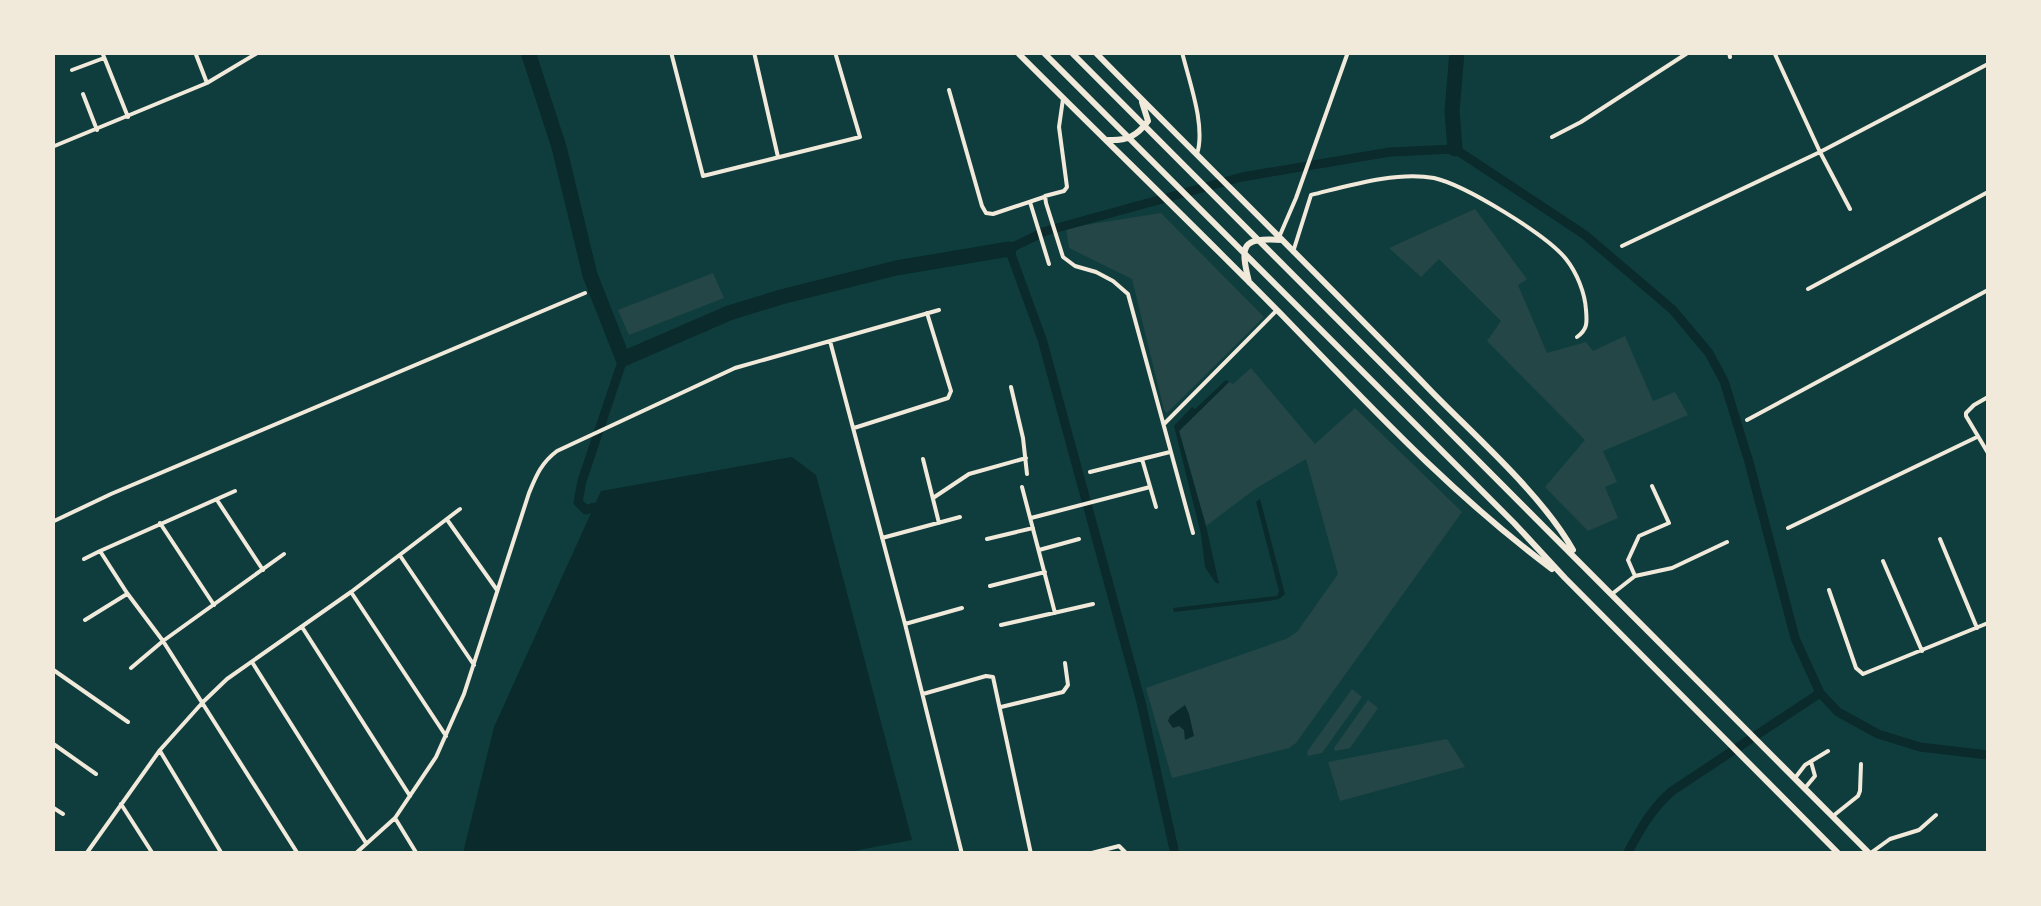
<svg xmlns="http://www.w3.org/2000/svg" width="2041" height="906" viewBox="0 0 2041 906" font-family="'Times New Roman',serif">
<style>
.green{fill:#244646}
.water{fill:#0a2a2b}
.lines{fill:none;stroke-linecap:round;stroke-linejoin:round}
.canal{stroke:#0a2a2b;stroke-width:9}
.river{stroke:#0a2a2b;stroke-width:15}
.minor{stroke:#f1e9da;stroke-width:4}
.primary{stroke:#f1e9da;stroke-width:6}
</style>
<rect width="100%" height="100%" fill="#0f3d3e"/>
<!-- green -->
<path class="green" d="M 1475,209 L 1527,279 L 1518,285 L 1547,353 L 1586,342 L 1593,351 L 1625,336 L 1653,401 L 1675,392 L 1688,415 L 1603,451 L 1617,482 L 1605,487 L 1618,518 L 1588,531 L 1545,487 L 1585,440 L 1487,341 L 1501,321 L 1439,259 L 1421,277 L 1389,248 Z
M 1161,213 L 1264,317 L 1167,413 L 1164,410 L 1132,279 L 1069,248 L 1066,228 Z
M 713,273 L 724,298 L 629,335 L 618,310 Z
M 1251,368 L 1315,444 L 1355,408 L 1462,512 L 1296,743 L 1289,748 L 1172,778 L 1146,688 L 1286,639 L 1297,632 L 1338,574 L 1306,459 L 1255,489 L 1206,526 L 1179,431 L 1229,382 L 1233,384 Z
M 1352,689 L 1362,697 L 1322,753 L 1308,756 L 1307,752 Z
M 1368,700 L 1378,708 L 1350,748 L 1335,751 L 1334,748 Z
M 1447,739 L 1465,767 L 1340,801 L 1328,762 Z"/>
<!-- water -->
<path class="water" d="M 1226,380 L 1229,382 L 1179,431 L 1206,526 L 1219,584 L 1215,582 L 1205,567 L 1201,534 L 1174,426 L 1192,407 L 1195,409 Z
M 792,457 L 816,475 L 912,840 L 837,854 L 463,853 L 494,727 L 601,491 Z
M 1260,499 L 1285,594 L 1279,599 L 1268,601 L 1174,612 L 1173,608 L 1277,596 L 1279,591 L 1256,502 Z
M 1185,705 L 1189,714 L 1194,736 L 1185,740 L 1184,730 L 1179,726 L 1173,728 L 1168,721 L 1170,716 Z"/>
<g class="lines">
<!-- canal -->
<path class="canal" d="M 594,507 L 586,510 L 578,502 L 582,481 L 623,359
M 1175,854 L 1141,702 L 1042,339 L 1009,249 L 1046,231 L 1242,177 L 1390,152 L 1455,149 L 1585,235 L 1673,310 L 1709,353 L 1724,381 L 1749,462 L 1795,638 L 1820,693 L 1838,712 L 1878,734 L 1920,747 L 1988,755
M 1627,854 C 1640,830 1651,809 1672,791 L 1820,693"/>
<!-- river -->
<path class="river" d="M 528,52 L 559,147 L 590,275 L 623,359 L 729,313 L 781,297 L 896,268 L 1009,249
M 1455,149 L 1452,111 L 1457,52"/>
<!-- minor -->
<path class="minor" d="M 102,52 L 128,117
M 195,52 L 207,83
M 671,52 L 703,176 L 860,137 L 835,52
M 754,52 L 778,157
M 1182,52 C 1189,81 1206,126 1197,154
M 1729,52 L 1730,57
M 1774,52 L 1820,152 L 1850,209
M 72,70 L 104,58
M 949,90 L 982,206 L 986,213 L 993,214 L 1044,197
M 83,94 L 97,130
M 1063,99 L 1059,127 L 1067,187 L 1064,191 L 1045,196 L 1046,203 L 1063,257 L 1075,266 L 1096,272 L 1113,281 L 1128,294 L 1193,533
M 1552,137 L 1581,122 L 1689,52
M 52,147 L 207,83 L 259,52
M 1030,202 L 1049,264
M 1280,235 L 1296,198 L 1348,52
M 1622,246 L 1820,152 L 1988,64
M 1293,252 L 1311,195 C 1348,186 1396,171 1434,178 C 1465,185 1547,235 1566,259 C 1577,273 1585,293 1586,310 C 1587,322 1588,329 1577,337
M 1808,289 L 1988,192
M 830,341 L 905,624 L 962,854
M 1011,387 L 1023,438 L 1027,474
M 1988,397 L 1974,405 L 1966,413 L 1966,416 L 1988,453
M 1747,420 L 1988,290
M 1164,424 L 1277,310
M 854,428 L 948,398 L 951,391 L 927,313
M 923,459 L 939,523
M 1142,459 L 1156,507
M 1090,472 L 1170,452
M 1022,487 L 1055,613
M 933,498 L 969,474 L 1026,458
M 217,500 L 263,570
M 1031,518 L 1150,487
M 448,521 L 497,590
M 52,522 L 111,494 L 585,293
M 160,523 L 214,605
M 1788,528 L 1977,437
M 882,538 L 960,517
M 987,539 L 1033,528
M 1940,539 L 1977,628
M 1039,550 L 1079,539
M 100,551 L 235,491
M 401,557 L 474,665
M 84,559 L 100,551 L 127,593 L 163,641 L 298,854
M 1883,561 L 1922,651
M 1635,576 L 1628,560 L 1639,536 L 1669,523 L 1652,486
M 990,586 L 1045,572
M 1829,590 L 1856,668 L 1863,674 L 1988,623
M 351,592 L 446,736
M 1612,594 L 1635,576 L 1672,568 L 1727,542
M 85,620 L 127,594
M 905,624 L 962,608
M 1001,625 L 1093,604
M 302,627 L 410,796
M 252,662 L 366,843
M 131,668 L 163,641 L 284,554
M 52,669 L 128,722
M 923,694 L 986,676 L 993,677 L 1031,854
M 1001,707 L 1063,692 L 1068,685 L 1065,663
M 52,743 L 96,774
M 160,751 L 222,854
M 1795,778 L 1805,765 L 1828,751
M 1805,788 L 1815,776 L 1811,762
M 121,804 L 153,854
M 52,807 L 63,814
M 1833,816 L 1858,796 L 1860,791 L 1861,764
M 395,818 L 417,854
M 1872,852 L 1890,839 L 1919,830 L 1936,815
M 86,854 L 160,750 L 203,702 L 227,679 L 351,592 L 460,509
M 355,854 L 395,818 L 436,757 L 464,694 L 529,493 C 536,476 541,463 557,451 L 735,368 L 939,310
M 1088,854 L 1119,846 L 1127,854"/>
<!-- primary -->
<path class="primary" d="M 1017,52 C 1105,140 1194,226 1281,314 C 1369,405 1450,493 1552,569
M 1043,52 L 1514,523 L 1565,578 L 1839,854
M 1071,52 L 1870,854
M 1095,52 C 1207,166 1321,277 1432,392 C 1477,438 1542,495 1573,550
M 1108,140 C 1127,141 1137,136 1148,121 L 1142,102
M 1249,282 C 1240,245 1241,237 1282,240"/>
</g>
<!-- border -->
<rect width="2041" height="906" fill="none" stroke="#f1e9da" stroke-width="110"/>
</svg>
